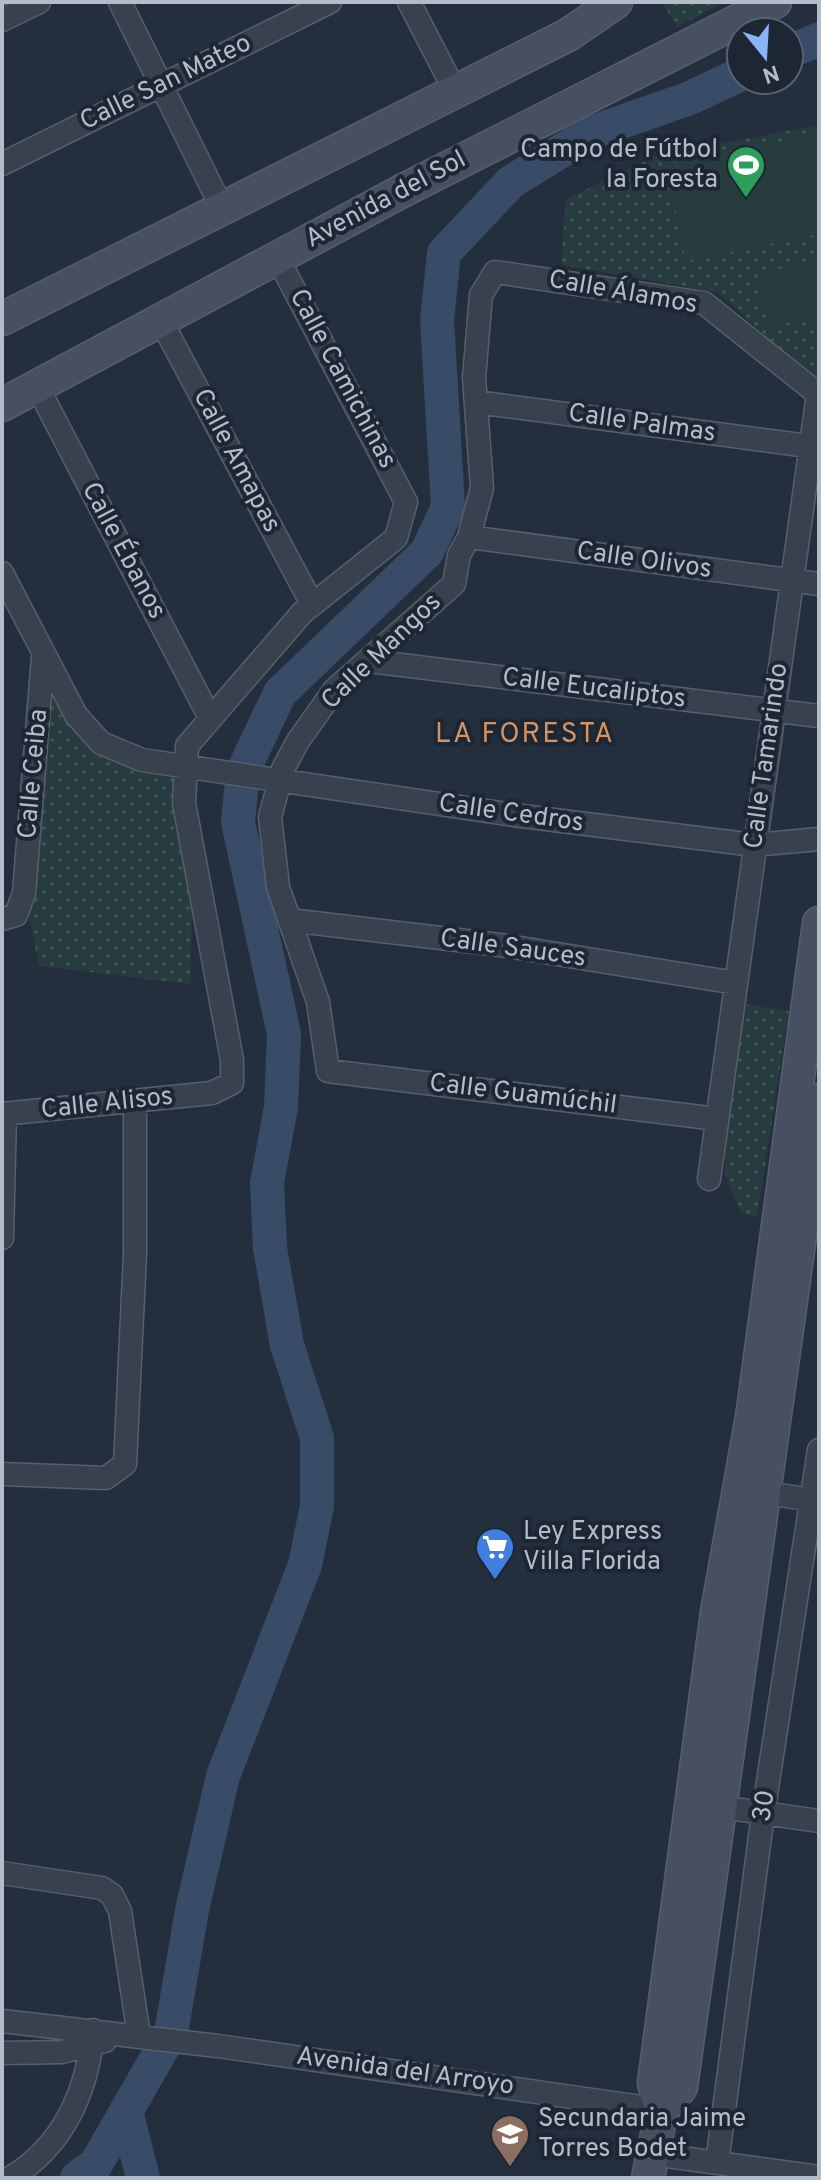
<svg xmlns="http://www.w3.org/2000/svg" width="821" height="2180" viewBox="0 0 821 2180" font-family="Overpass,sans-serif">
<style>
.park{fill:url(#park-dots)}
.garden{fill:#263c3f}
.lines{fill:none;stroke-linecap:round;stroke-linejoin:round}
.river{stroke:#394c67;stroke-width:34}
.street-casing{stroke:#565f6c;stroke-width:25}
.secondary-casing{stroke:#565f6c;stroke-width:35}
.street{stroke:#38414e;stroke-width:22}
.secondary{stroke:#465061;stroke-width:32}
.labels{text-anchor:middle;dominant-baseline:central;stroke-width:8;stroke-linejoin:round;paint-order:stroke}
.street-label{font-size:26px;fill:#b4bcc9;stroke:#1d2633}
.poi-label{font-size:26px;fill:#b4bcc9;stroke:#1d2633;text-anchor:start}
.neighbourhood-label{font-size:28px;letter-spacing:2px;fill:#d59563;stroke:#1d2633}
</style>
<defs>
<pattern id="park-dots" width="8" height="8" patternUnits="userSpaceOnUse" patternTransform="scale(2)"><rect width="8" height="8" fill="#263c3f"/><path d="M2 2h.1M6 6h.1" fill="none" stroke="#435659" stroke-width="1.8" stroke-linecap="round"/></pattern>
</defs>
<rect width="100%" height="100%" fill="#242f3e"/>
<!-- park -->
<path class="park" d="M 661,2 L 725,2 L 677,27 Z
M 819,125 L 819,385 L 718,292 L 561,265 L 566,199 L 656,156 Z
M 44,655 L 90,732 L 185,774 L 192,847 L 191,984 L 39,966 L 24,893 Z
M 743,1004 L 789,1011 L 757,1217 L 740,1212 L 725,1174 L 726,1127 Z"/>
<!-- garden -->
<path class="garden" d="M 817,134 L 819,234 L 686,261 L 666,165 Z
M 819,260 L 819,316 L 769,327 L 757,274 Z"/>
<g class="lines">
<!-- river -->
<path class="river" d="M 789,52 L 819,39
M 126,2111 L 143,2178
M 77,2178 L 96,2164 L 171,2033 L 192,1910 L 223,1776 L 305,1565 L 317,1506 L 317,1438 L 287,1345 L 270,1248 L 267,1183 L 281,1107 L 284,1034 L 238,822 L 243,771 L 280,693 L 427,552 L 448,507 L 437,320 L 444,253 L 511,182 L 590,133 L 690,98 L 741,74"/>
<defs>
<path id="street" d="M 120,2 L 222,208
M 409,2 L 455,91
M 2,20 L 39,2
M 2,164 L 330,2
M 160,319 L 312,604
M 37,386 L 209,716
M 476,402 L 808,446
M 469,537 L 819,584
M 2,573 L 76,715 L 101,743 L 142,760 L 514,815 L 754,845 L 819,839
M 369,661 L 819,716
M 2,919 L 16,915 L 24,893 L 43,657
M 289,920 L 508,946 L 736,983
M 2,1114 L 212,1093 L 232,1083 L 232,1060 L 184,803 L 187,746 L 302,613 L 396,538 L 406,502 L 277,257
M 717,1119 L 328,1071 L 318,1002 L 278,887 L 270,817 L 283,769 L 298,741 L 335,689 L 454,584 L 459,555 L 469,537 L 482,488 L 474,378 L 481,295 L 495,272 L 704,303 L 818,394
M 709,1179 L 818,394
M 2,1238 L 5,1114
M 2,1474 L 106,1478 L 125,1464 L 135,1254 L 135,1101
M 753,1491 L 819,1501
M 721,1807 L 819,1821
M 2,1873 L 102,1888 L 112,1895 L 120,1911 L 139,2036
M 2,2021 L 218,2046 L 662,2110
M 2,2053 L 62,2052 L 105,2041
M 653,2154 L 819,2177
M 717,2163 L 763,1814 L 819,1450
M 10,2178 C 64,2146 88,2090 93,2030"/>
<path id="secondary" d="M 2,319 L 568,35 L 616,2
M 2,405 L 404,190 L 775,2
M 662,2110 L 681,2087 L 819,1100
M 648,2178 L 662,2110 L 654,2083 L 717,1612 L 752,1417 L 819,923"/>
</defs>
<!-- street casing -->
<use href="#street" class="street-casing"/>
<!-- secondary casing -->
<use href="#secondary" class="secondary-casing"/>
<!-- street -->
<use href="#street" class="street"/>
<!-- secondary -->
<use href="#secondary" class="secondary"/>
</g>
<!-- icons -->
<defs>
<symbol id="stadium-pin" viewBox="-11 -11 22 30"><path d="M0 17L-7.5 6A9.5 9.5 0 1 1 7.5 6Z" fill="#2e9e5b" stroke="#1d2633"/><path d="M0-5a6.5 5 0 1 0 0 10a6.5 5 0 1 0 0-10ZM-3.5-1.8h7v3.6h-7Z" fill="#fff"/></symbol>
<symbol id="supermarket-pin" viewBox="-11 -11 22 30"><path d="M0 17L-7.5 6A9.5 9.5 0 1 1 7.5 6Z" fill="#3f7fe0" stroke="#1d2633"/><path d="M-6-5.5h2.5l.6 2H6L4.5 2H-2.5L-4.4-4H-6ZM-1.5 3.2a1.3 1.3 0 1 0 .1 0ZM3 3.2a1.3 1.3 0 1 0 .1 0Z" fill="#fff"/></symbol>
<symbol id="school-pin" viewBox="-11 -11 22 30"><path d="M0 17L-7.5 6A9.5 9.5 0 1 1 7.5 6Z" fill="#8d6e63" stroke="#1d2633"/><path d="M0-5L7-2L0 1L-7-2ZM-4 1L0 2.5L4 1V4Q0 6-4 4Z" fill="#fff"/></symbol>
</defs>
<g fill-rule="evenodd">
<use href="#stadium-pin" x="724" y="143" width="44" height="60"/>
<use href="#supermarket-pin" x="473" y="1525" width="44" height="60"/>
<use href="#school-pin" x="488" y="2112" width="44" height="60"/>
</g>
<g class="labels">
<!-- street labels -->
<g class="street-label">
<text transform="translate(166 83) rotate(-26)">Calle San Mateo</text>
<text transform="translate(386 200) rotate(-28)">Avenida del Sol</text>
<text transform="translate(623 293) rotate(10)">Calle Álamos</text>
<text transform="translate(342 379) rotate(62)">Calle Camichinas</text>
<text transform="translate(642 424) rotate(8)">Calle Palmas</text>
<text transform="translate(236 461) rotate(62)">Calle Amapas</text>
<text transform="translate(123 551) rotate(62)">Calle Ébanos</text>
<text transform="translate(644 561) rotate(8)">Calle Olivos</text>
<text transform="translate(382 652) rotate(-44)">Calle Mangos</text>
<text transform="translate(594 689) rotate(7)">Calle Eucaliptos</text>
<text transform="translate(767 756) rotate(-82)">Calle Tamarindo</text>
<text transform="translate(34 774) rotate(-85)">Calle Ceiba</text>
<text transform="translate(511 814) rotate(8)">Calle Cedros</text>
<text transform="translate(513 949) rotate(8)">Calle Sauces</text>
<text transform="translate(523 1095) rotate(7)">Calle Guamúchil</text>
<text transform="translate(107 1104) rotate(-6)">Calle Alisos</text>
<text transform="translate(765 1806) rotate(-81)">30</text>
<text transform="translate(405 2072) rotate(8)">Avenida del Arroyo</text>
</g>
<!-- poi labels -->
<g class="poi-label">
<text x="718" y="150" text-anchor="end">Campo de Fútbol<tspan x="718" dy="30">la Foresta</tspan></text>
<text x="523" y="1532">Ley Express<tspan x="523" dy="30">Villa Florida</tspan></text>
<text x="538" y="2119">Secundaria Jaime<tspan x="538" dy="30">Torres Bodet</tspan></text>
</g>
<!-- neighbourhood labels -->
<g class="neighbourhood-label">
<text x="525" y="735">LA FORESTA</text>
</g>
</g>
<!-- border -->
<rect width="821" height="2180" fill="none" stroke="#b4bcc9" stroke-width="8"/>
<!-- north arrow -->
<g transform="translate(765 56) rotate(162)"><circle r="38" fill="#1d2633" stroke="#59626f" stroke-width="2"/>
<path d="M0-6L14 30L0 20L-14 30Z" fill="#8ab4f8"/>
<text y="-12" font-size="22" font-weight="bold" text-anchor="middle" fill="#b4bcc9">N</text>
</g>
</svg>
